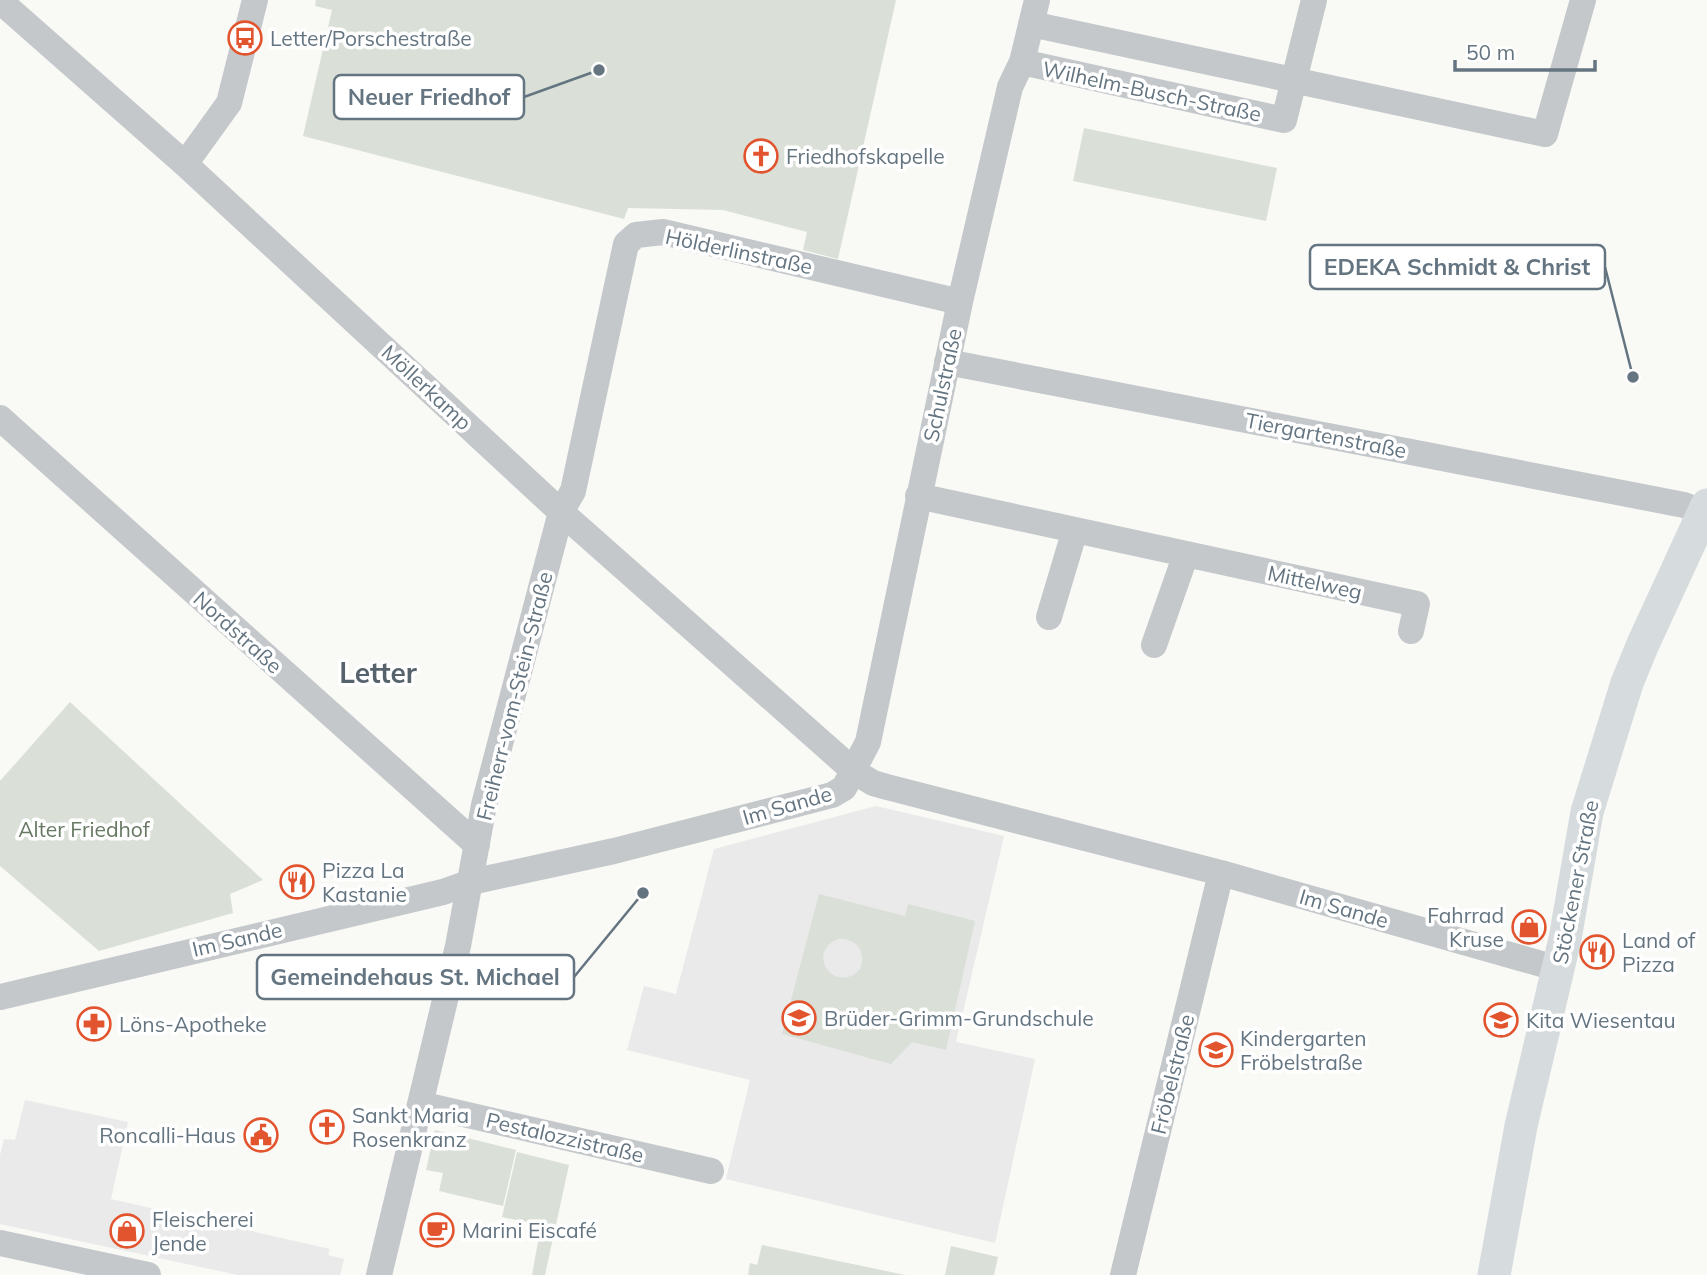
<svg xmlns="http://www.w3.org/2000/svg" width="1707" height="1275" viewBox="0 0 1707 1275" font-family="Mulish,sans-serif">
<style>
.built{fill:#e9eae9}
.green{fill:#dae0d7;fill-rule:evenodd}
.lines{fill:none;stroke-linecap:round;stroke-linejoin:round}
.minor{stroke:#c4c8cb;stroke-width:26}
.major{stroke:#d6dbde;stroke-width:33}
.labels{text-anchor:middle;dominant-baseline:central;stroke-width:7;stroke-linejoin:round;paint-order:stroke}
.poi-label{font-size:21px;fill:#647581;stroke:#fff;text-anchor:start}
.street-label{font-size:21px;fill:#647581;stroke:#fff}
.park-label{font-size:21px;fill:#677963;stroke:#fff}
.district-label{font-size:28px;font-weight:bold;fill:#56626c;stroke:#fff}
.leader{fill:none;stroke:#647581;stroke-width:2.5}
.callout-dot{fill:#647581;stroke:#fff;stroke-width:2.5}
.callout{fill:#fff;stroke:#647581;stroke-width:2.5}
.callout-label{font-size:23px;text-anchor:middle;font-weight:bold;fill:#647581}
</style>
<rect width="100%" height="100%" fill="#f9f9f6"/>
<!-- built -->
<path class="built" d="M 876,806 L 1004,836 L 956,1042 L 1035,1059 L 995,1243 L 726,1179 L 750,1080 L 627,1050 L 644,986 L 676,994 L 714,849 Z
M 25,1100 L 128,1122 L 111,1199 L 330,1249 L 328,1255 L 344,1259 L 340,1275 L 238,1275 L 0,1224 L 0,1155 L 4,1139 L 15,1140 Z"/>
<!-- green -->
<path class="green" d="M 316,0 L 896,0 L 838,259 L 803,250 L 807,232 L 723,210 L 628,208 L 624,219 L 303,136 L 332,10 L 315,6 Z
M 1084,128 L 1277,168 L 1266,221 L 1073,181 Z
M 70,702 L 263,880 L 230,894 L 233,913 L 99,951 L 0,866 L 0,781 Z
M 819,894 L 905,916 L 908,904 L 975,921 L 946,1050 L 912,1042 L 891,1064 L 782,1034 ZM 838,939 C 857,938 867,952 860,969 C 836,996 804,953 838,939 Z
M 435,1130 L 516,1150 L 503,1206 L 439,1191 L 443,1173 L 426,1170 Z
M 517,1152 L 569,1165 L 545,1275 L 532,1275 L 541,1225 L 502,1217 Z
M 762,1245 L 905,1275 L 748,1275 L 750,1263 L 757,1265 Z
M 951,1246 L 998,1257 L 994,1275 L 945,1275 Z"/>
<g class="lines">
<!-- minor -->
<path class="minor" d="M 0,1 L 185,164 L 561,512 L 855,772 L 873,783 L 887,787 L 1221,873 L 1559,969
M 1031,24 L 1545,134 L 1583,0
M 1022,62 L 1284,120 L 1314,0
M 185,164 L 229,103 L 255,0
M 947,362 L 1684,505 L 1704,513
M 0,418 L 477,845
M 918,496 L 1417,604 L 1411,631
M 1049,617 L 1075,530
M 1154,645 L 1186,554
M 0,997 L 443,892 L 471,882 L 614,851 L 832,795 L 844,788 L 868,742 L 960,302 L 1010,87 L 1022,62 L 1037,0
M 420,1104 L 711,1171
M 0,1243 L 148,1275
M 379,1275 L 458,946 L 484,805 L 561,512 L 573,491 L 626,244 L 636,235 L 663,232 L 960,302
M 1123,1275 L 1221,873"/>
<!-- major -->
<path class="major" d="M 1494,1275 L 1521,1126 L 1565,939 L 1587,812 L 1627,683 L 1643,644 L 1707,505"/>
</g>
<!-- icons -->
<defs>
<symbol id="bus-ring" viewBox="-11 -11 22 22"><circle r="9.5" fill="#fff" stroke="#e2542d" stroke-width="1.5"/><path d="M-5-6H5V4H4V6H2V4H-2V6H-4V4H-5ZM-3.5-4V0h7V-4ZM-3.5 1.2v1.5H-2V1.2ZM2 1.2v1.5H3.5V1.2Z" fill="#e2542d"/></symbol>
<symbol id="church-ring" viewBox="-11 -11 22 22"><circle r="9.5" fill="#fff" stroke="#e2542d" stroke-width="1.5"/><path d="M-1.2-6h2.4v3.5h3.3v2.4h-3.3V6h-2.4V-.1h-3.3v-2.4h3.3Z" fill="#e2542d"/></symbol>
<symbol id="restaurant-ring" viewBox="-11 -11 22 22"><circle r="9.5" fill="#fff" stroke="#e2542d" stroke-width="1.5"/><path d="M-5-6h1v4h1v-4h1v4h1v-4h1v5L-1.5 .5V6h-2V.5L-5-1ZM5-6V6H3V1.5H1.5Q1.5-4 5-6Z" fill="#e2542d"/></symbol>
<symbol id="shop-ring" viewBox="-11 -11 22 22"><circle r="9.5" fill="#fff" stroke="#e2542d" stroke-width="1.5"/><path d="M-5-2.5h2.3a2.7 3.5 0 0 1 5.4 0H5L5.5 6h-11ZM-1.5-2.5h3a1.5 2.3 0 0 0-3 0Z" fill="#e2542d"/></symbol>
<symbol id="school-ring" viewBox="-11 -11 22 22"><circle r="9.5" fill="#fff" stroke="#e2542d" stroke-width="1.5"/><path d="M0-5L7-2L0 1L-7-2ZM-4 1L0 2.5L4 1V4Q0 6-4 4Z" fill="#e2542d"/></symbol>
<symbol id="pharmacy-ring" viewBox="-11 -11 22 22"><circle r="9.5" fill="#fff" stroke="#e2542d" stroke-width="1.5"/><path d="M-2-6h4v4h4v4h-4v4h-4v-4h-4v-4h4Z" fill="#e2542d"/></symbol>
<symbol id="civic-ring" viewBox="-11 -11 22 22"><circle r="9.5" fill="#fff" stroke="#e2542d" stroke-width="1.5"/><path d="M-.6-6.5H3V-4.5H.6V-3L4-1V1h2V6H-6V1h2V-1L-.6-3ZM-1.2 2.5V6h2.4V2.5Z" fill="#e2542d"/></symbol>
<symbol id="cafe-ring" viewBox="-11 -11 22 22"><circle r="9.5" fill="#fff" stroke="#e2542d" stroke-width="1.5"/><path d="M-5.5-4.5H6V0H3Q3 3.5 0 3.5H-2.5Q-5.5 3.5-5.5 0ZM3-3.2v2h1.7v-2ZM-6 4.5H4V6H-6Z" fill="#e2542d"/></symbol>
</defs>
<g fill-rule="evenodd">
<use href="#bus-ring" x="226" y="19" width="38" height="38"/>
<use href="#church-ring" x="742" y="137" width="38" height="38"/>
<use href="#restaurant-ring" x="278" y="863" width="38" height="38"/>
<use href="#shop-ring" x="1510" y="908" width="38" height="38"/>
<use href="#restaurant-ring" x="1578" y="933" width="38" height="38"/>
<use href="#school-ring" x="780" y="999" width="38" height="38"/>
<use href="#school-ring" x="1482" y="1001" width="38" height="38"/>
<use href="#pharmacy-ring" x="75" y="1005" width="38" height="38"/>
<use href="#school-ring" x="1197" y="1031" width="38" height="38"/>
<use href="#church-ring" x="308" y="1108" width="38" height="38"/>
<use href="#civic-ring" x="242" y="1116" width="38" height="38"/>
<use href="#cafe-ring" x="418" y="1211" width="38" height="38"/>
<use href="#shop-ring" x="108" y="1212" width="38" height="38"/>
</g>
<g class="labels">
<!-- poi labels -->
<g class="poi-label">
<text x="270" y="38">Letter/Porschestraße</text>
<text x="786" y="156">Friedhofskapelle</text>
<text x="322" y="870">Pizza La<tspan x="322" dy="24">Kastanie</tspan></text>
<text x="1504" y="915" text-anchor="end">Fahrrad<tspan x="1504" dy="24">Kruse</tspan></text>
<text x="1622" y="940">Land of<tspan x="1622" dy="24">Pizza</tspan></text>
<text x="824" y="1018">Brüder-Grimm-Grundschule</text>
<text x="1526" y="1020">Kita Wiesentau</text>
<text x="119" y="1024">Löns-Apotheke</text>
<text x="1240" y="1038">Kindergarten<tspan x="1240" dy="24">Fröbelstraße</tspan></text>
<text x="352" y="1115">Sankt Maria<tspan x="352" dy="24">Rosenkranz</tspan></text>
<text x="236" y="1135" text-anchor="end">Roncalli-Haus</text>
<text x="152" y="1219">Fleischerei<tspan x="152" dy="24">Jende</tspan></text>
<text x="462" y="1230">Marini Eiscafé</text>
</g>
<!-- street labels -->
<g class="street-label">
<text transform="translate(1152 91) rotate(12)">Wilhelm-Busch-Straße</text>
<text transform="translate(739 251) rotate(12)">Hölderlinstraße</text>
<text transform="translate(942 385) rotate(-78)">Schulstraße</text>
<text transform="translate(427 387) rotate(43)">Möllerkamp</text>
<text transform="translate(1326 435) rotate(11)">Tiergartenstraße</text>
<text transform="translate(1315 582) rotate(12)">Mittelweg</text>
<text transform="translate(238 632) rotate(42)">Nordstraße</text>
<text transform="translate(514 696) rotate(-76)">Freiherr-vom-Stein-Straße</text>
<text transform="translate(787 805) rotate(-16)">Im Sande</text>
<text transform="translate(1575 882) rotate(-79)">Stöckener Straße</text>
<text transform="translate(1344 908) rotate(16)">Im Sande</text>
<text transform="translate(237 939) rotate(-13)">Im Sande</text>
<text transform="translate(1172 1074) rotate(-76)">Fröbelstraße</text>
<text transform="translate(565 1137) rotate(13)">Pestalozzistraße</text>
</g>
<!-- park labels -->
<g class="park-label">
<text x="84" y="829">Alter Friedhof</text>
</g>
<!-- district labels -->
<g class="district-label">
<text x="378" y="672">Letter</text>
</g>
</g>
<!-- callouts -->
<path class="leader" d="M599 70L524 97M1633 377L1605 267M643 893L574 977"/>
<g class="callout-dot">
<circle cx="599" cy="70" r="7"/>
<circle cx="1633" cy="377" r="7"/>
<circle cx="643" cy="893" r="7"/>
</g>
<g class="callout">
<rect x="334" y="75" width="190" height="44" rx="7"/>
<rect x="1310" y="245" width="295" height="44" rx="7"/>
<rect x="257" y="955" width="317" height="44" rx="7"/>
</g>
<g class="callout-label">
<text x="429" y="105">Neuer Friedhof</text>
<text x="1457" y="275">EDEKA Schmidt &amp; Christ</text>
<text x="415" y="985">Gemeindehaus St. Michael</text>
</g>
<!-- scale -->
<path d="M1455 60v10h140v-10" fill="none" stroke="#647581" stroke-width="3.5"/>
<text x="1466" y="60" font-size="21" fill="#647581" stroke="#ffffff" stroke-width="5" paint-order="stroke">50 m</text>
</svg>
